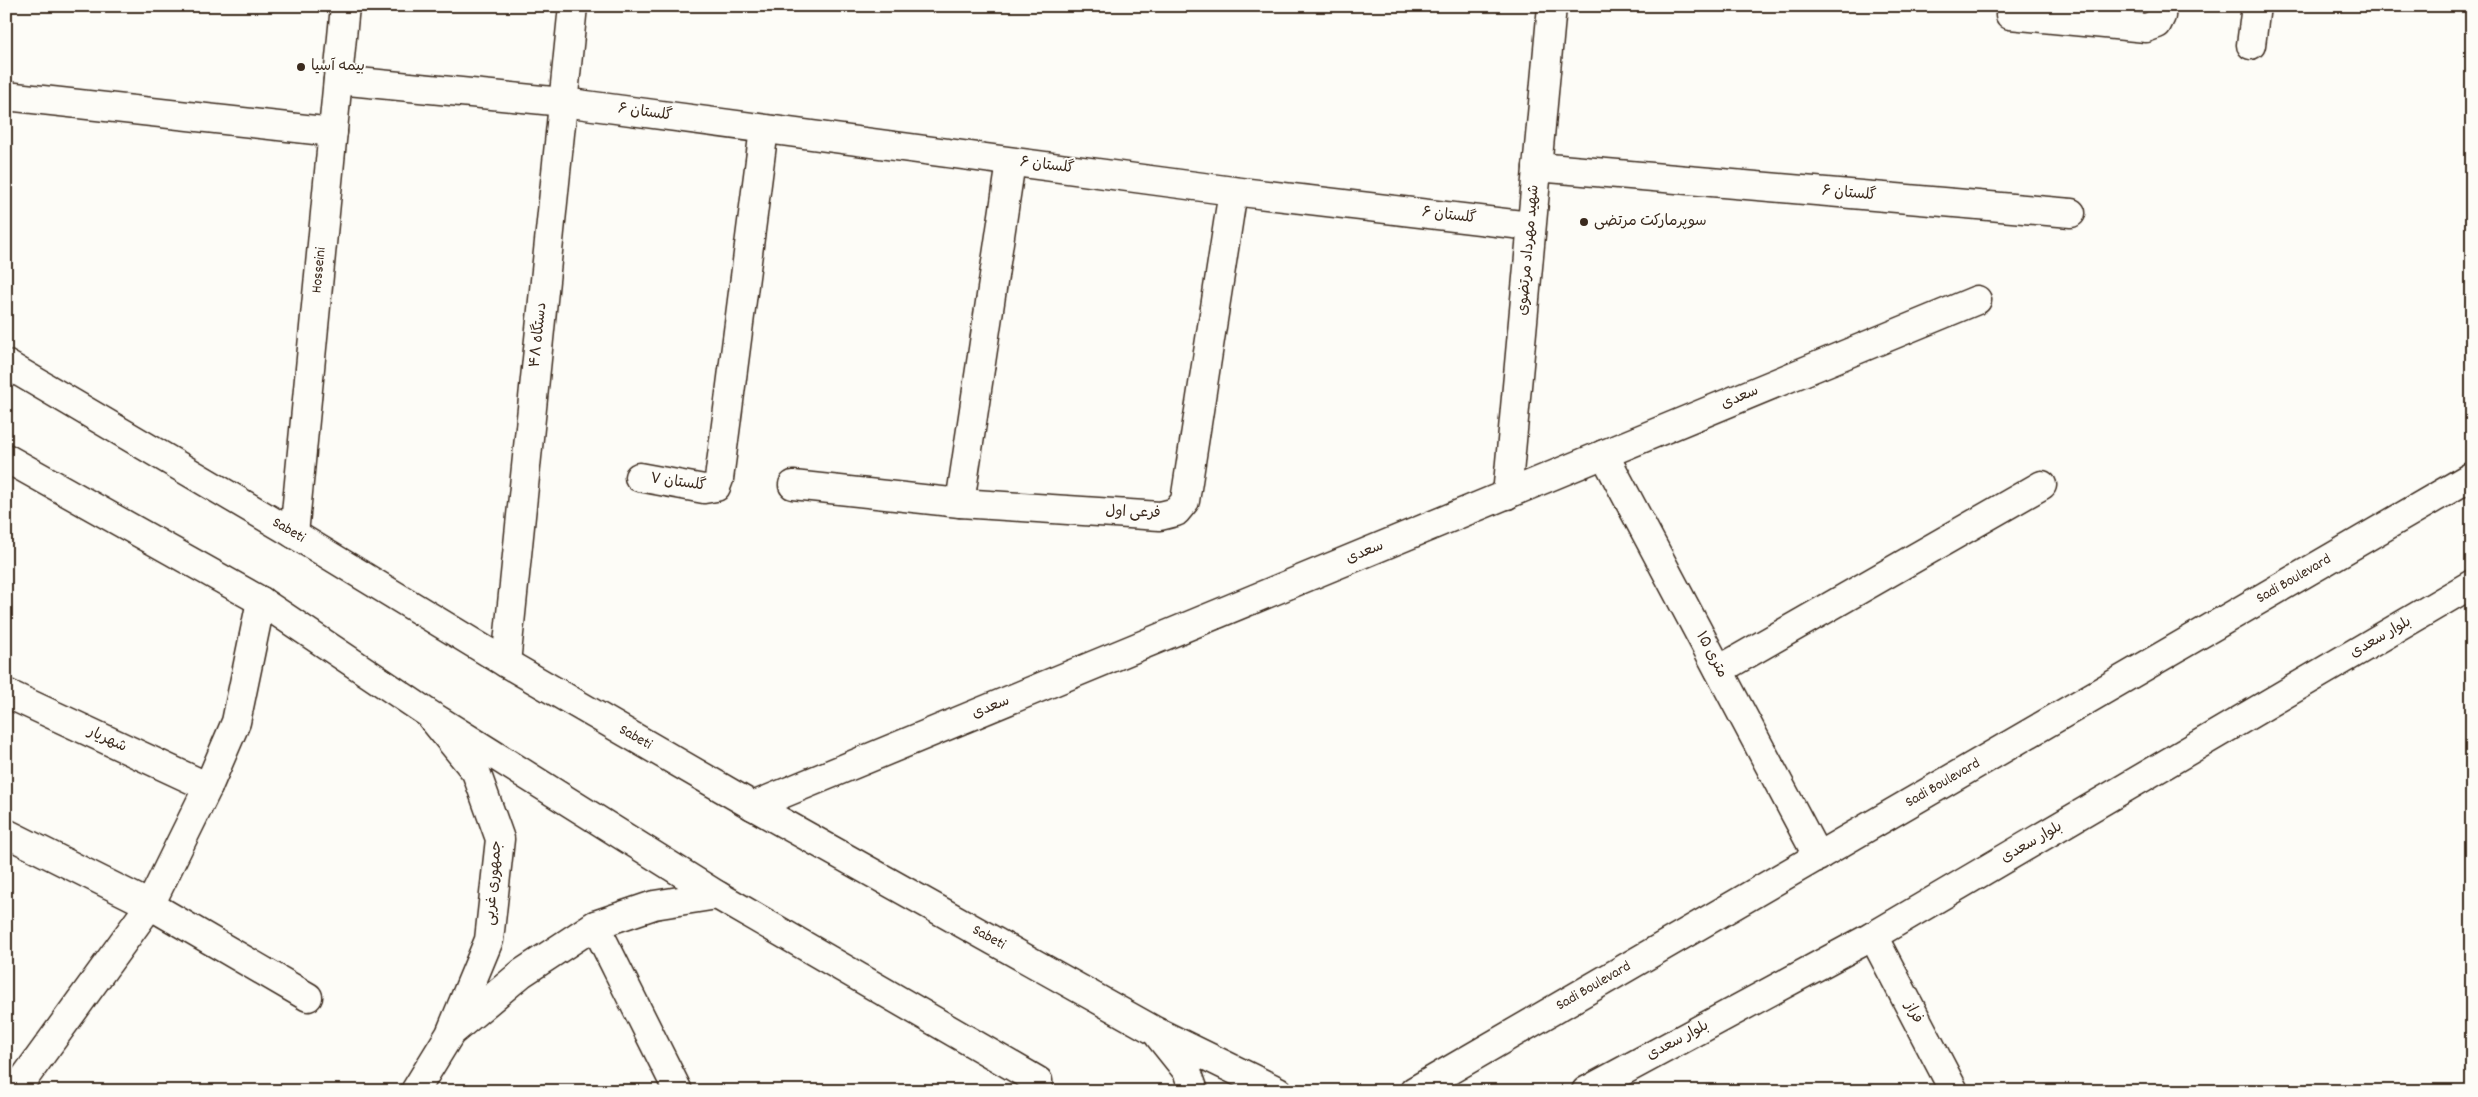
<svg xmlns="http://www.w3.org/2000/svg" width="2478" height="1097" viewBox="0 0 2478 1097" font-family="Dekko,'Playpen Sans Arabic',sans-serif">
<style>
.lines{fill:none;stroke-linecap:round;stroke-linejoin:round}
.minor-casing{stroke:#3b2a1e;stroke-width:31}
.tertiary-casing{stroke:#3b2a1e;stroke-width:31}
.secondary-casing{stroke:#3b2a1e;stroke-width:31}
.minor{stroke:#fdfcf7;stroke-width:28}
.tertiary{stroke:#fdfcf7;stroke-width:28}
.secondary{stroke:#fdfcf7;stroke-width:28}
.poi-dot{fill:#3b2a1e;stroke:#fdfcf7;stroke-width:2}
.labels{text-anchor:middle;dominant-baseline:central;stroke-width:4;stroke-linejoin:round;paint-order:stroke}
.poi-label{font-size:15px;fill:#3b2a1e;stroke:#fdfcf7;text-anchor:start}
.street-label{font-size:15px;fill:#3b2a1e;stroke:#fdfcf7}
</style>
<rect width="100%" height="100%" fill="#fdfcf7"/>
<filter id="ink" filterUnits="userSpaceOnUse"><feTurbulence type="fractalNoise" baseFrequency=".02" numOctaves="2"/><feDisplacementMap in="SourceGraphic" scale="10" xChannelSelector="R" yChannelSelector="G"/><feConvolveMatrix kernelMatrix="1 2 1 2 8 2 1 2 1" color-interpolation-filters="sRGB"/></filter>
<g filter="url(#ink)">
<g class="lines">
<defs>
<g id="minor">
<path d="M 2010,15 L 2146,28 L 2157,24 L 2161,16 L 2162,6"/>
<path d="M 2251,45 L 2256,6"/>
<path d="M 338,80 L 563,102 L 1233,191 L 1531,226"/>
<path d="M 6,96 L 333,132"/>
<path d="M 1537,167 L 2071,213"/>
<path d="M 1604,454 L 1818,857"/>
<path d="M 639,477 L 704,489 L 716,487 L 719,479 L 764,129"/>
<path d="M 793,485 L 960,503 L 1160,516 L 1176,512 L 1185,501 L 1233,191"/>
<path d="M 1507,495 L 1552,6"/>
<path d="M 960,503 L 1011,162"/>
<path id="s1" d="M 294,534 L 345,6"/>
<path d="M 1719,670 L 2042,485"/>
<path d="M 6,693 L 208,787"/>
<path d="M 753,806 L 1977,300"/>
<path d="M 6,833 L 150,905 L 308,997"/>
<path d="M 595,925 L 678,1091"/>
<path d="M 1873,936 L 1954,1091"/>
<path d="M 15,1091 L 150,905 L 208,787 L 236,722 L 261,601"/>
</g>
<path id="tertiary" d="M 453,1031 L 522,973 L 595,925 L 654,905 L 717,895
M 415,1091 L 450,1034 L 489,940 L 500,839 L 476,772 L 432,718"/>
<g id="secondary">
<path id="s2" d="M 6,364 L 294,534 L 506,663 L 753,806 L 1155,1031 L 1278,1091"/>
<path d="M 6,458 L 261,601 L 429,714 L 717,895 L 1038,1081 L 1039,1091"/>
<path d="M 506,663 L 573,6"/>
<path d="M 1159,1036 L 1187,1071 L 1194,1091"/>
<path id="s3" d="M 1414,1091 L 2472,476"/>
<path d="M 1586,1091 L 1873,936 L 2472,584"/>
</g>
</defs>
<!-- minor casing -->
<use href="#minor" class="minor-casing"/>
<!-- tertiary casing -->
<use href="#tertiary" class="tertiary-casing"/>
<!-- secondary casing -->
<use href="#secondary" class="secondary-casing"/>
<!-- minor -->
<use href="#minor" class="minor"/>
<!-- tertiary -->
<use href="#tertiary" class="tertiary"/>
<!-- secondary -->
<use href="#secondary" class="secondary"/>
</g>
</g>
<!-- markers -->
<g class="poi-dot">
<circle cx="301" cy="67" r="5"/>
<circle cx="1584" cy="222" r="5"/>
</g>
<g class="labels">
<!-- poi labels -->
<g class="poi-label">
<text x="311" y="67">بیمه آسیا</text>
<text x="1594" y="222">سوپرمارکت مرتضی</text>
</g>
<!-- street labels -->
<g class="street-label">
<text transform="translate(645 113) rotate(8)">گلستان ۶</text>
<text transform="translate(1047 166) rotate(7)">گلستان ۶</text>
<text transform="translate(1849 194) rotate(5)">گلستان ۶</text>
<text transform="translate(1449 216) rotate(7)">گلستان ۶</text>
<text transform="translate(1529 250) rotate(-85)">شهید مهرداد مرتضوی</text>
<text stroke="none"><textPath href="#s1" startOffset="265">Hosseini</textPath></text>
<text transform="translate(539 335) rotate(-84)">۴۸ دستگاه</text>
<text transform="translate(1740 398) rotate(-23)">سعدی</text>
<text transform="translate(678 483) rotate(8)">گلستان ۷</text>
<text transform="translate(1133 513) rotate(2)">فرعی اول</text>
<text stroke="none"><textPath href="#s2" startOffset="328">Sabeti</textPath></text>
<text transform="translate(1365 553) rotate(-22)">سعدی</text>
<text stroke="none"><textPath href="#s3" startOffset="1018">Sadi Boulevard</textPath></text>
<text transform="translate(2381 638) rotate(-30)">بلوار سعدی</text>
<text transform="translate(1711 655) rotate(62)">۱۵ متری</text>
<text transform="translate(991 708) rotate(-22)">سعدی</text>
<text stroke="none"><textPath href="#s2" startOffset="732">Sabeti</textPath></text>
<text transform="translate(107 740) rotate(25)">شهریار</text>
<text stroke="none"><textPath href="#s3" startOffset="612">Sadi Boulevard</textPath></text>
<text transform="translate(2032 843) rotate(-30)">بلوار سعدی</text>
<text transform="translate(494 883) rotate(-85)">جمهوری غربی</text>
<text stroke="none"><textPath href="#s2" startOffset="1138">Sabeti</textPath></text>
<text stroke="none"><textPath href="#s3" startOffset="208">Sadi Boulevard</textPath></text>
<text transform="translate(1913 1013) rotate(62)">فراز</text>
<text transform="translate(1678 1041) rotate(-28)">بلوار سعدی</text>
</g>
</g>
<!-- margin -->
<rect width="2478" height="1097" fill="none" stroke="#fdfcf7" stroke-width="25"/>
<rect x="12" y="12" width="2453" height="1072" fill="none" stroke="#3b2a1e" stroke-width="2" filter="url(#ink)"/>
</svg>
